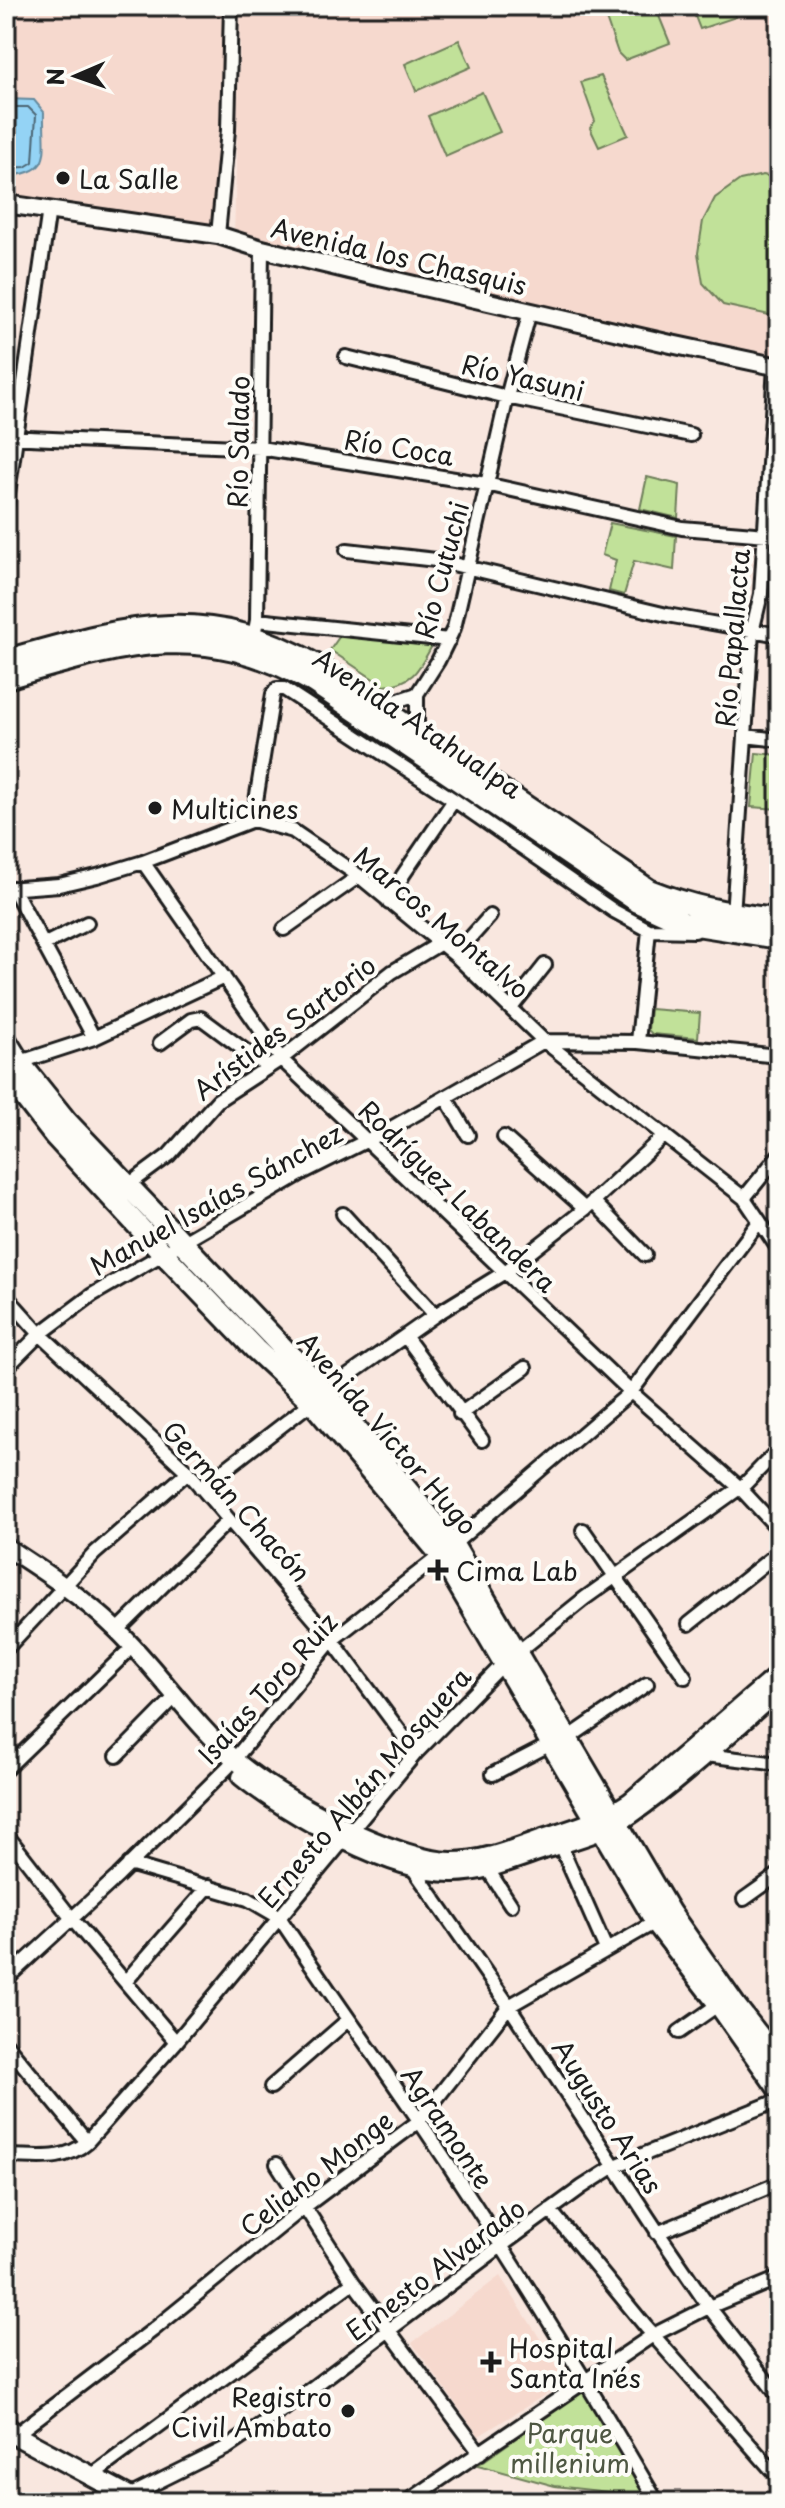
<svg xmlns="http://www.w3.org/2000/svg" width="785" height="2508" viewBox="0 0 785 2508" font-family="'Playpen Sans',sans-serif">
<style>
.built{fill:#f6d9ce}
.green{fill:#c1e199;stroke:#6e7e5a;stroke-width:2}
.water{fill:#94d3f5;stroke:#648a9e;stroke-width:2}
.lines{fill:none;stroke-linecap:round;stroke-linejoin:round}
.shore{stroke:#4c6573;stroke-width:2}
.minor-casing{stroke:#1c1c1c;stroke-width:18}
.tertiary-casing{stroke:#1c1c1c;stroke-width:22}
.secondary-casing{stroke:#1c1c1c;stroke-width:24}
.primary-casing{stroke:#1c1c1c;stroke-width:26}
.minor{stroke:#fdfcf7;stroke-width:12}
.tertiary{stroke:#fdfcf7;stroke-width:16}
.secondary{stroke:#fdfcf7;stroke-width:18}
.primary{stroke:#fdfcf7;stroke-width:20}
.poi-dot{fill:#1c1c1c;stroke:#fdfcf7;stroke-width:3}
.labels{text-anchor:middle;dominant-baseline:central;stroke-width:8;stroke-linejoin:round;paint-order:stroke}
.poi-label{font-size:26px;fill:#1c1c1c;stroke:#fdfcf7;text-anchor:start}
.street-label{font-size:26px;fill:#1c1c1c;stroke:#fdfcf7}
.park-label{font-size:26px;fill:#4e5742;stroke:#fdfcf7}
</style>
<rect width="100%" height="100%" fill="#f9e7df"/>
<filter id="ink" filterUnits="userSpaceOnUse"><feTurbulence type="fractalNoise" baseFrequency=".0125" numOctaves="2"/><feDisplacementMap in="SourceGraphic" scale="16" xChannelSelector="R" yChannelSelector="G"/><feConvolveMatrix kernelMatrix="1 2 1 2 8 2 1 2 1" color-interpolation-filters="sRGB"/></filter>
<g filter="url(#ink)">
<!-- built -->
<path class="built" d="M 6,6 L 223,6 L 217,230 L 6,200 Z
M 241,6 L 779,6 L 779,358 L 234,236 Z
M 500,2276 L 567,2381 L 479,2436 L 412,2343 Z"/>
<!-- green -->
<path class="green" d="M 604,6 L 655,6 L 670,43 L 625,60 L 618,53 L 602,7 Z
M 691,6 L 731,6 L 736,17 L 700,29 Z
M 459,40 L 471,67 L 416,91 L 405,64 Z
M 601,76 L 628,135 L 599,147 L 590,128 L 595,121 L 581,82 Z
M 482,92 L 500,132 L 445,156 L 428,116 Z
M 763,175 L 779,178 L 779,317 L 723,305 L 703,283 L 698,253 L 703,221 L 715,198 L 740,180 Z
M 647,477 L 680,485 L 678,518 L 640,509 Z
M 610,523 L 676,536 L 674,570 L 634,561 L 624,595 L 609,591 L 616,560 L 602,555 Z
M 344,630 L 433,644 C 419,669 414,683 384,686 L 330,650 Z
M 756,753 L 779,755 L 779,809 L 751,807 Z
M 650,1009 L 700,1013 L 698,1038 L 652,1034 L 648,1030 Z
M 584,2390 L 644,2496 L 555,2486 L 478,2465 Z"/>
<!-- water -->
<path class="water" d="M 6,99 L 34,100 L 44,112 C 43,153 55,173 6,176 Z"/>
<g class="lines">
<!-- shore -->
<path class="shore" d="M 6,107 L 28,107 L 36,115 L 33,162 L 25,167 L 6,168"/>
<defs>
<path id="minor" d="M 218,235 L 228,130 L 231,6
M 346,357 L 507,397 L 691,435
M 6,437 L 260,448 L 486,484 L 682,528 L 779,536
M 6,507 L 49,209
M 347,550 L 436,560 L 667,615 L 779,635
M 257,620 L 449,640
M 254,636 L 257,620 L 262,249
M 381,706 L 417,694
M 417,733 L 417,694 L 438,661 L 454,628 L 507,397 L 530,311
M 745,736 L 779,740
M 253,820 L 273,694 L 277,689 L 284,689 L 454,800 L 614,911 L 649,930 L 695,931
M 143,862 L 281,1059 L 631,1392 L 740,1488 L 779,1530
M 13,888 L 94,1038
M 6,889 L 59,885 L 97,876 L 143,862 L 253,820 L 293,831 L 359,876 L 455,955 L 544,1041 L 744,1198 L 779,1250
M 389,903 L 403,875 L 454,800
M 733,915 L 752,632 L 761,594 L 775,366
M 284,929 L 359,876
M 45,944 L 87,923
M 455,955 L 490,916
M 511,1008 L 545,965
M 638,1042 L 649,930
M 160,1043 L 191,1020 L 201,1018 L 267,1067
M 17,1063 L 94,1038 L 224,977
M 446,1098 L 468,1135
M 504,1137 L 585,1209
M 127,1186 L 169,1155 L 218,1100 L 281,1059 L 392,972 L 439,944
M 744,1198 L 779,1155
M 593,1201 L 645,1255
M 343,1214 L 435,1315
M 6,1296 L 40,1334 L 188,1472 L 332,1640 L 416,1753
M 405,1336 L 482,1440
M 6,1368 L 40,1334 L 92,1295 L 304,1172 L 386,1131 L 544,1041 L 638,1042 L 779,1056
M 460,1414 L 525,1368
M 201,1488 L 325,1392 L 435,1315 L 505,1272 L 585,1209 L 665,1135
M 583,1530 L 685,1677
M 689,1624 L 779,1552
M 117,1631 L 228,1521
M 6,1649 L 95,1553 L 188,1472
M 567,1739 L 647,1684
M 705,1755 L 779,1764
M 117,1756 L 176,1696
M 6,1769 L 125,1654
M 493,1774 L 551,1744
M 6,1834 L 72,1919 L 176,2042
M 557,1838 L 606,1949
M 129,1864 L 248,1899 L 279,1917 C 325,1986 373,2053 420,2122 C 504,2246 582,2373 657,2502
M 410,1864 L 509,2006 L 661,2237 L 709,2307 L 779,2397
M 487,1868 L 511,1905
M 744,1899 L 779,1874
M 6,1979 L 118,1876 L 228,1767 L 332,1640 L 441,1555 L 631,1392 L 759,1222
M 126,1981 L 209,1886
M 679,2032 L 719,2004
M 6,2044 L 87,2142
M 271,2087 L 348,2020
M 6,2156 C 36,2156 63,2163 87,2142 L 176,2042 L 416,1753 L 503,1664 L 585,1598 L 745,1484 L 779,1449
M 277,2164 L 353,2282 L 480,2453
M 550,2210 L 646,2327 L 779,2478
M 657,2233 L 779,2183
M 6,2438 L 15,2435 L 153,2330 L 303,2208 L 419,2121 L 509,2006 L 659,1920
M 91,2476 L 353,2282
M 117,2502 L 228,2447 L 284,2409 L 501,2246 L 582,2187 L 615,2166 L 779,2100
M 407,2502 L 653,2335 L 709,2307 L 779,2278"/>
<path id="tertiary" d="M 6,204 L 218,235 L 262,249 L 349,270 L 671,344 L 779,367
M 6,1547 C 45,1572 84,1598 117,1630 C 159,1671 192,1722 235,1760 C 277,1797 396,1861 452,1861 C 482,1861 512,1849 540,1839 C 570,1829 602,1820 629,1802 L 779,1673
M 241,1777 C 288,1815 393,1874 453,1873 C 485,1873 517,1859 547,1849 C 575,1840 607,1832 631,1815 C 684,1778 731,1732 779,1690"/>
<path id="secondary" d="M 6,2425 L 15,2435 L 140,2502"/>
<path id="primary" d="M 6,660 C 127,626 205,601 322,668 L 649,890 C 692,907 733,915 779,919
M 6,678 C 121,645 200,618 313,682 L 638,902 L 684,923 L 779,938
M 6,1041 L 19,1062 L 67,1122 L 325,1392 L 453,1545 L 670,1913 L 736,2007 L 779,2062
M 6,1073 L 54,1135 L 163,1253 L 255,1349 L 312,1402 L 441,1555 L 656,1922 L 719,2004 L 779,2089"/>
</defs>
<!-- minor casing -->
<use href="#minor" class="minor-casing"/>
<!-- tertiary casing -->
<use href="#tertiary" class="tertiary-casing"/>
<!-- secondary casing -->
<use href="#secondary" class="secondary-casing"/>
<!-- primary casing -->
<use href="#primary" class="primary-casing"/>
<!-- minor -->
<use href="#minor" class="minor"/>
<!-- tertiary -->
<use href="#tertiary" class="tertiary"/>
<!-- secondary -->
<use href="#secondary" class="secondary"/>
<!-- primary -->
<use href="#primary" class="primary"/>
</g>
</g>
<!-- markers -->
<g class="poi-dot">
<circle cx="63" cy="178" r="8"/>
<circle cx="155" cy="808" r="8"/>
<path d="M434 1558h8v8h8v8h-8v8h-8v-8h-8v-8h8z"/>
<path d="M487 2350h8v8h8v8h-8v8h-8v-8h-8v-8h8z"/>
<circle cx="348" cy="2411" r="8"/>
</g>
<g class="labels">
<!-- poi labels -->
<g class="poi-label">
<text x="79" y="178">La Salle</text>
<text x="171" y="808">Multicines</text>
<text x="456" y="1570">Cima Lab</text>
<text x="509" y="2347">Hospital<tspan x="509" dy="30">Santa Inés</tspan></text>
<text x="332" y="2396" text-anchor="end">Registro<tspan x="332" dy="30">Civil Ambato</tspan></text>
</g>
<!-- street labels -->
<g class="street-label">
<text transform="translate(399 256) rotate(13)">Avenida los Chasquis</text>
<text transform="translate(523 377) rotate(13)">Río Yasuni</text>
<text transform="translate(238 442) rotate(-89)">Río Salado</text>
<text transform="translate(399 447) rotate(9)">Río Coca</text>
<text transform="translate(441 570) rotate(-75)">Río Cutuchi</text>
<text transform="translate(732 638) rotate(-85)">Río Papallacta</text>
<text transform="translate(418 723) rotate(34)">Avenida Atahualpa</text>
<text transform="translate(442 922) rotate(40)">Marcos Montalvo</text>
<text transform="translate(284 1027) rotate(-37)">Arístides Sartorio</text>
<text transform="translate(458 1196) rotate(44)">Rodríguez Labandera</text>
<text transform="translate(216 1199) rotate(-29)">Manuel Isaías Sánchez</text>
<text transform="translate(388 1433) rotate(49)">Avenida Victor Hugo</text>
<text transform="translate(237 1501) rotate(48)">Germán Chacón</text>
<text transform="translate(267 1688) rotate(-48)">Isaías Toro Ruiz</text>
<text transform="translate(364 1787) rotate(-49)">Ernesto Albán Mosquera</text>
<text transform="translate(608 2116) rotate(57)">Augusto Arias</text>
<text transform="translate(448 2127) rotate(56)">Agramonte</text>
<text transform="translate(316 2173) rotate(-38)">Celiano Monge</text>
<text transform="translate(435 2269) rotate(-37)">Ernesto Alvarado</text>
</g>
<!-- park labels -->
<g class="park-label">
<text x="570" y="2432">Parque<tspan x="570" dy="30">millenium</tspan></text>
</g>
</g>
<!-- margin -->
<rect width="785" height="2508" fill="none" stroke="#fdfcf7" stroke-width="32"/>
<rect x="16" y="16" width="753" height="2476" fill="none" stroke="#1c1c1c" stroke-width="3" filter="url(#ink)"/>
<!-- north arrow -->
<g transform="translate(76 76) rotate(268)" stroke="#fdfcf7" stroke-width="6" paint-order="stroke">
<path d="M0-6L14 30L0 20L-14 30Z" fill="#1c1c1c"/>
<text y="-12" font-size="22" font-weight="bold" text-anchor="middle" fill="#1c1c1c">N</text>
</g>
</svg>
